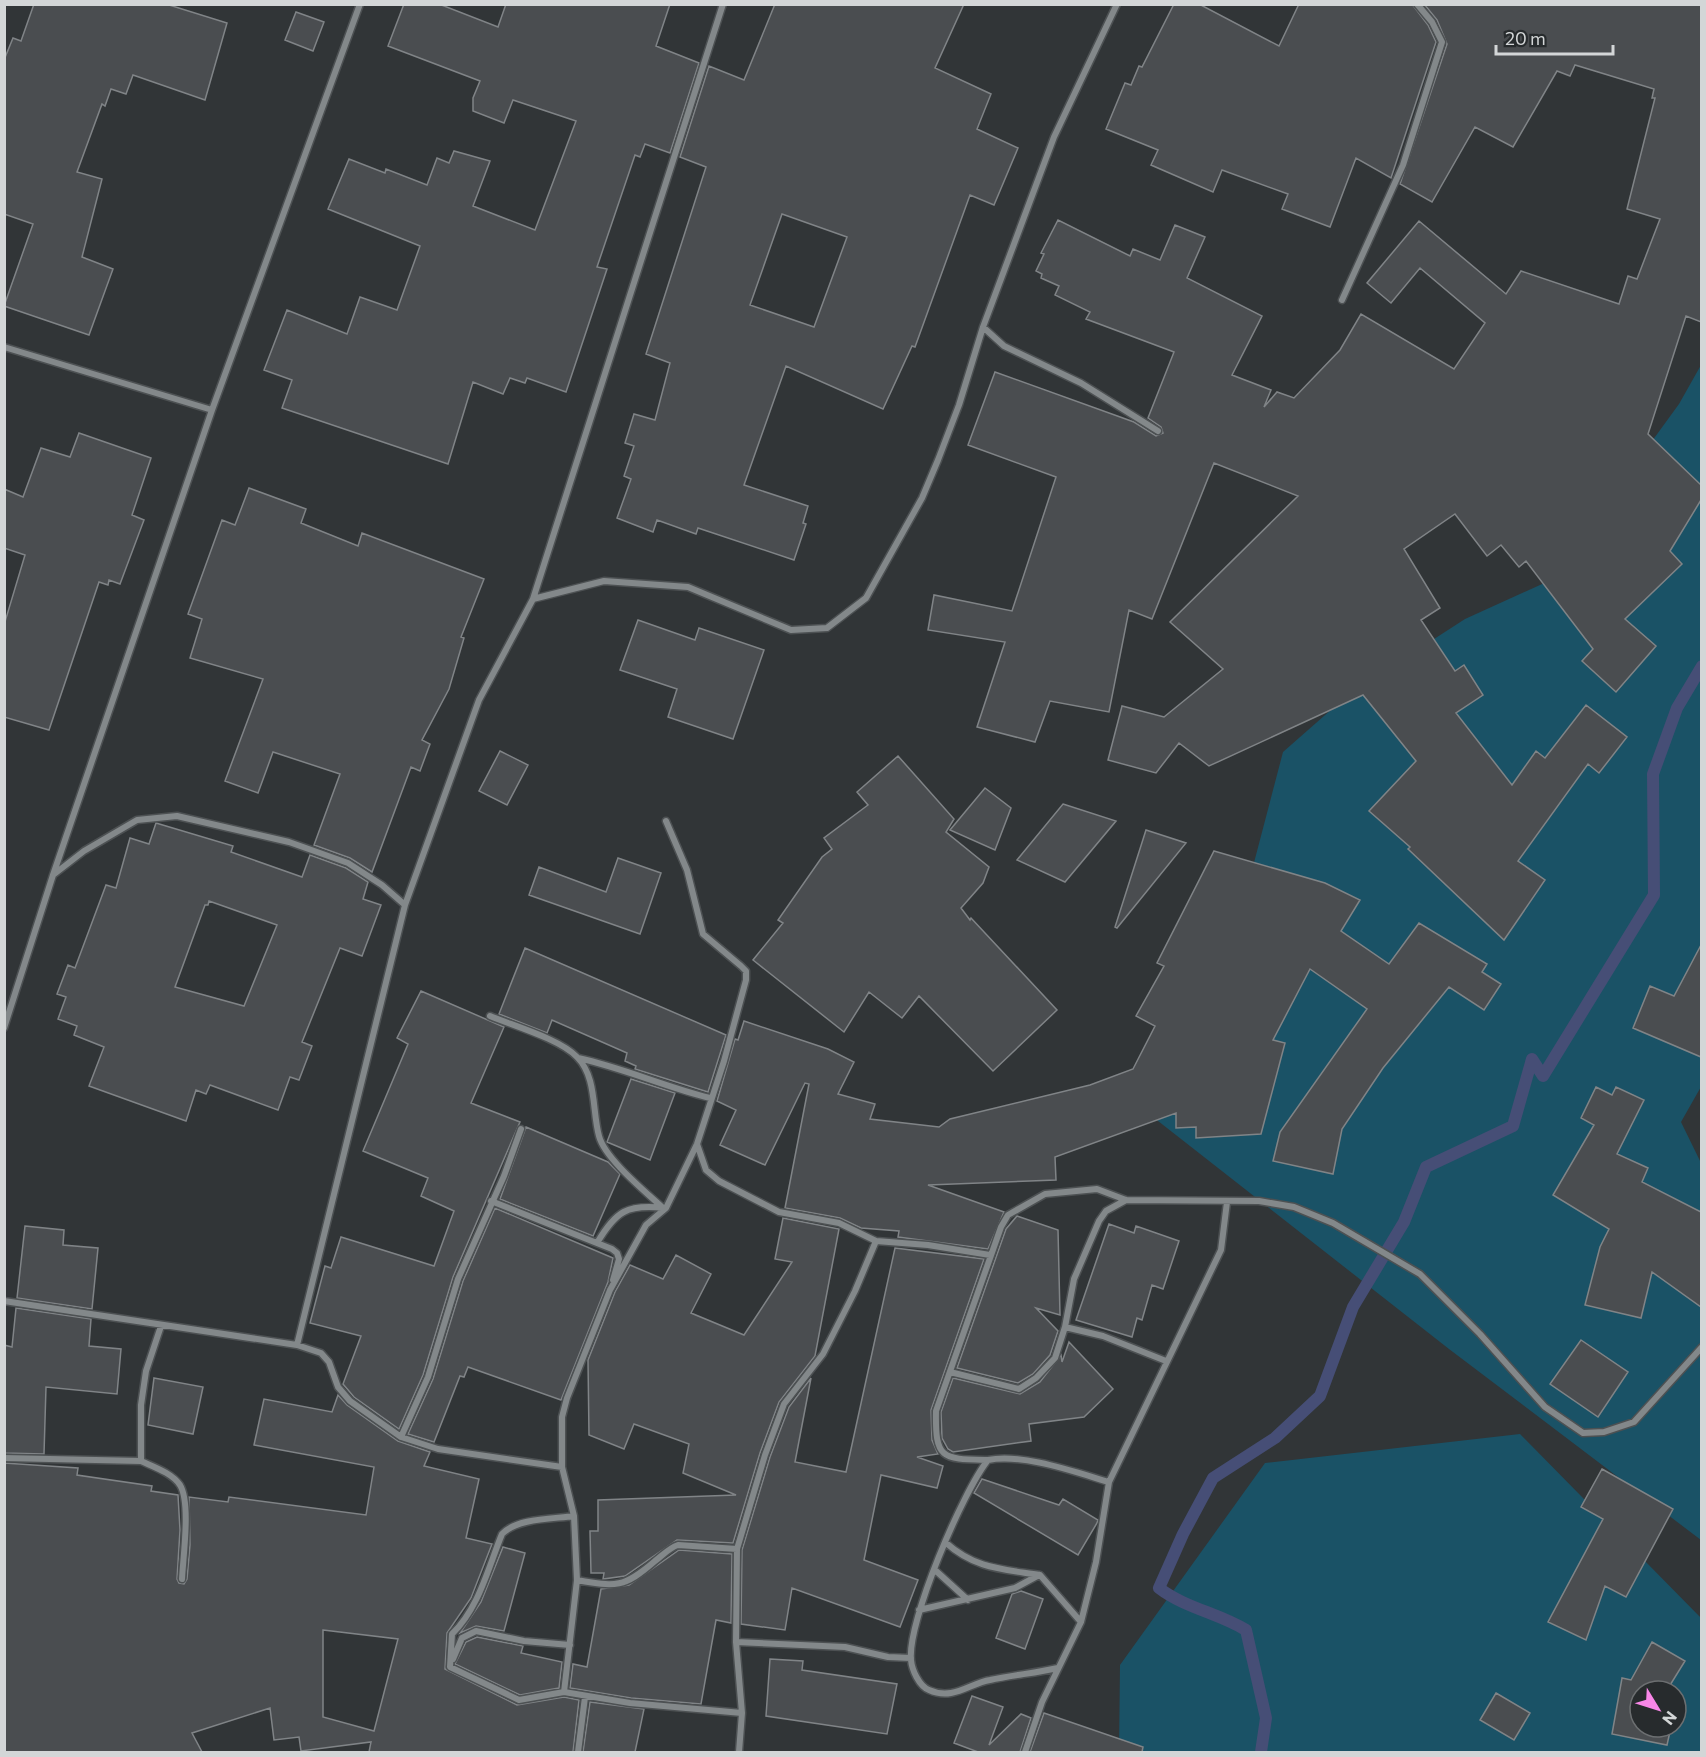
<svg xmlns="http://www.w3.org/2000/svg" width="1706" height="1757" viewBox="0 0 1706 1757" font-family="Commissioner,sans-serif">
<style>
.green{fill:#1a5266;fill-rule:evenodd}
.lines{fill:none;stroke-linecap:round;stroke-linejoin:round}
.stream{stroke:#464e76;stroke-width:12}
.building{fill:#4a4d50;stroke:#808487;stroke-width:1.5;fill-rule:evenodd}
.street-casing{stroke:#4d5153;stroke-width:9}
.street{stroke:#83888a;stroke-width:6}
</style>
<rect width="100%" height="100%" fill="#313537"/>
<!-- green -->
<path class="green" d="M 1701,365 L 1702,1085 L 1681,1122 L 1701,1163 L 1701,1540 L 1449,1349 L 1144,1110 L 1208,1038 L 1283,752 L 1349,694 L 1465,619 L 1551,580 L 1679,404 Z
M 1520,1434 L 1701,1618 L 1701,1752 L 1119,1752 L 1120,1665 L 1265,1463 ZM 1640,1691 L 1676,1691 L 1676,1727 L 1640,1727 Z"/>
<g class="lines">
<!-- stream -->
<path class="stream" d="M 1261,1752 L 1266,1718 L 1246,1630 C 1218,1613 1185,1608 1159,1588 L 1183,1534 L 1213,1478 L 1275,1438 L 1320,1396 L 1353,1307 L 1404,1222 L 1426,1167 L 1513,1126 L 1532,1059 L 1543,1076 L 1654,895 L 1653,774 L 1677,708 L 1702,666"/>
</g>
<!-- building -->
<path class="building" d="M 34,4 L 166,4 L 227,23 L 205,100 L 133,75 L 126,94 L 111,89 L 105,106 L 102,104 L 77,172 L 102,179 L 82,257 L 113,269 L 89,335 L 4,306 L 33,224 L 4,214 L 4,60 L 13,38 L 21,41 Z
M 404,4 L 439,4 L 498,27 L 506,4 L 670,4 L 656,46 L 699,63 L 670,153 L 645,144 L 640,157 L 635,155 L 597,267 L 607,269 L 566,392 L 527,378 L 525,383 L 510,378 L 503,394 L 473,382 L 448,464 L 282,408 L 292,380 L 264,370 L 287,310 L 347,334 L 360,297 L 397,310 L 420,246 L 328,209 L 349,159 L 385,173 L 386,169 L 427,185 L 437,158 L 449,163 L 454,151 L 490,161 L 473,206 L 535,230 L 576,121 L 513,100 L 504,123 L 473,111 L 473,98 L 480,81 L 388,46 Z
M 775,4 L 964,4 L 935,68 L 991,94 L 977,129 L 1018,148 L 994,205 L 970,195 L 915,347 L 912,346 L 883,409 L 786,366 L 744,485 L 808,506 L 803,523 L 806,524 L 794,560 L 698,528 L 696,534 L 657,520 L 653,532 L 617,518 L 631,479 L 624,476 L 634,446 L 625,443 L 634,414 L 655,420 L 670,363 L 646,354 L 706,167 L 680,157 L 709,66 L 744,80 ZM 782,214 L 847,237 L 814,327 L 750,305 Z
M 1174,4 L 1199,4 L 1279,46 L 1299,4 L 1412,4 L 1428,25 L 1436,42 L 1391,178 L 1356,158 L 1330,227 L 1282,209 L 1288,194 L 1222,170 L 1213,192 L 1151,165 L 1158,150 L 1106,129 L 1125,83 L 1131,85 L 1139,66 L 1142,67 Z
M 1424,4 L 1701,4 L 1701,322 L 1686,316 L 1648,434 L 1701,485 L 1701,500 L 1670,551 L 1682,564 L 1625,619 L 1656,646 L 1616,692 L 1582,661 L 1593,649 L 1526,561 L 1519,567 L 1501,545 L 1487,556 L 1455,514 L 1404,549 L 1440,608 L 1421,620 L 1455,671 L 1464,665 L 1483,695 L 1456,713 L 1512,785 L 1536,751 L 1545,758 L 1586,705 L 1627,737 L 1599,773 L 1588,764 L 1518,861 L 1545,880 L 1504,940 L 1408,849 L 1410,847 L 1369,811 L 1416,761 L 1363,695 L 1209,766 L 1179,743 L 1156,773 L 1108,760 L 1122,706 L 1164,717 L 1223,669 L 1170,622 L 1298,496 L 1214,463 L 1152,619 L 1129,610 L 1109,712 L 1050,701 L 1035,742 L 977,727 L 1005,642 L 928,630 L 934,595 L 1012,611 L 1056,477 L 968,445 L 995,372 L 1134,422 L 1156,436 L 1163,433 L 1161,427 L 1148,418 L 1174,352 L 1086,319 L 1090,312 L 1055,295 L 1059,286 L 1041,278 L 1042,274 L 1036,271 L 1044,254 L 1041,253 L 1058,220 L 1130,256 L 1133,249 L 1160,260 L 1175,225 L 1205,237 L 1187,278 L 1262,316 L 1232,375 L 1271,390 L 1264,407 L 1277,392 L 1294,398 L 1340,350 L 1361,314 L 1454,369 L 1485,323 L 1420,268 L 1391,303 L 1367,283 L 1419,221 L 1506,294 L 1521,271 L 1619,304 L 1628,276 L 1637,279 L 1660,219 L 1627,209 L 1655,98 L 1652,98 L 1654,89 L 1575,65 L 1570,76 L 1557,71 L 1513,147 L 1475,127 L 1432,202 L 1400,184 L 1447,44 L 1437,20 Z
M 296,12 L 324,22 L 313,51 L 285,40 Z
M 79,433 L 151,458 L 132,515 L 144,520 L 120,584 L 109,580 L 108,585 L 99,582 L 49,730 L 4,717 L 4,625 L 25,555 L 4,548 L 4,489 L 23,497 L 41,448 L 70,457 Z
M 249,488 L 306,509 L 301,523 L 358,546 L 362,533 L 484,579 L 461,637 L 464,638 L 449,689 L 422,740 L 430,744 L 420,771 L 411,767 L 372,872 L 350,858 L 314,845 L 340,774 L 273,752 L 258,793 L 225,781 L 263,679 L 190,658 L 202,619 L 188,614 L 222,520 L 235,525 Z
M 638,620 L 695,640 L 699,628 L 764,650 L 733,739 L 668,717 L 677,689 L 620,670 Z
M 500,751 L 528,765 L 507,805 L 479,791 Z
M 898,756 L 954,819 L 946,832 L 989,867 L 983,883 L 961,908 L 970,920 L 971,918 L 1057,1010 L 993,1071 L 919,996 L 902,1018 L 869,992 L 844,1032 L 753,960 L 783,923 L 778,920 L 822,857 L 832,849 L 824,838 L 868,805 L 857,792 Z
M 985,788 L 1011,808 L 995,850 L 950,830 Z
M 1063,804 L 1116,821 L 1065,882 L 1017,860 Z
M 156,823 L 233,846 L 231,852 L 302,877 L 310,855 L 346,868 L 368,882 L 363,899 L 381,905 L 362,956 L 340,948 L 302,1042 L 312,1046 L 299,1080 L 290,1077 L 278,1110 L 210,1085 L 206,1094 L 196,1090 L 186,1121 L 89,1086 L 104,1047 L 74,1035 L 77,1026 L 58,1019 L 66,997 L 57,994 L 68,965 L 75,968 L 106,885 L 116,888 L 130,838 L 149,844 ZM 209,901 L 277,925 L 244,1006 L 175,987 L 205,905 L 208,905 Z
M 1146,830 L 1186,843 L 1117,928 L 1115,927 Z
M 1214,851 L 1325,883 L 1360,900 L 1341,931 L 1389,964 L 1419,923 L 1487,964 L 1482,972 L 1501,984 L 1484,1010 L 1449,987 L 1383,1068 L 1342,1129 L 1333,1174 L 1273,1161 L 1280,1132 L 1367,1009 L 1310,969 L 1273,1040 L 1285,1043 L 1261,1134 L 1196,1138 L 1196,1127 L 1176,1128 L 1176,1113 L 1055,1157 L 1056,1180 L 928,1185 L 1004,1212 L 988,1249 L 898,1237 L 899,1231 L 861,1228 L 840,1218 L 785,1208 L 809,1084 L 805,1083 L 765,1165 L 720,1145 L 736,1110 L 717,1101 L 735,1039 L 738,1040 L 744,1021 L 828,1049 L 854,1062 L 838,1094 L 875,1104 L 870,1119 L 939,1127 L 950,1119 L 1090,1085 L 1133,1069 L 1155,1026 L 1136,1016 L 1164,966 L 1157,963 Z
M 618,858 L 661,873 L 640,934 L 529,895 L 539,867 L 606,892 Z
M 1701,945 L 1701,1057 L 1633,1028 L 1650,986 L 1674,996 Z
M 525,948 L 726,1035 L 708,1092 L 635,1069 L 636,1066 L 625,1061 L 627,1053 L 552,1020 L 547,1033 L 499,1014 Z
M 421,991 L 504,1027 L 471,1103 L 520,1122 L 453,1277 L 423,1375 L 399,1429 L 354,1397 L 343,1384 L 361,1336 L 310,1323 L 325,1266 L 331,1268 L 341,1237 L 434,1266 L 454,1211 L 421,1196 L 428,1178 L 363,1151 L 408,1044 L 397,1038 Z
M 631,1079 L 675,1093 L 650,1160 L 607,1142 Z
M 1596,1087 L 1612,1095 L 1616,1087 L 1644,1100 L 1617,1154 L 1648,1168 L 1642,1182 L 1701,1212 L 1701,1307 L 1652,1272 L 1641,1318 L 1585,1305 L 1600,1247 L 1609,1229 L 1553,1195 L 1594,1125 L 1581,1118 Z
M 526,1127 L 608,1162 L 620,1174 L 593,1236 L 500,1199 Z
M 495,1208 L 613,1258 L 608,1282 L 561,1400 L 468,1367 L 464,1377 L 460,1376 L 434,1442 L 408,1434 L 433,1379 L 463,1281 Z
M 1017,1216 L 1058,1230 L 1060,1315 L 1036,1308 L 1058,1331 L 1050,1355 L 1033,1374 L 1018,1383 L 957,1368 L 1006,1229 Z
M 783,1218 L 839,1229 L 815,1356 L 779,1402 L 760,1453 L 733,1543 L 677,1540 L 625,1576 L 603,1579 L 604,1573 L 591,1573 L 590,1531 L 598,1531 L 598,1500 L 736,1495 L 683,1473 L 689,1444 L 634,1424 L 624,1449 L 589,1435 L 588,1360 L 615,1292 L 630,1265 L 663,1279 L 676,1255 L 711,1274 L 691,1313 L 744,1335 L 792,1262 L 775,1259 Z
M 1109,1224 L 1134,1233 L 1136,1226 L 1179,1241 L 1163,1289 L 1152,1285 L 1142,1320 L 1137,1318 L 1132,1337 L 1076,1320 Z
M 25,1226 L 64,1230 L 63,1245 L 98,1248 L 92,1309 L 17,1298 Z
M 895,1248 L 984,1259 L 931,1410 L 932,1440 L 938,1454 L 917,1457 L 943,1466 L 937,1488 L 881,1475 L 864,1560 L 918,1580 L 900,1627 L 792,1588 L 785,1630 L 741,1624 L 742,1550 L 770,1457 L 789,1407 L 811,1378 L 795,1462 L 846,1472 Z
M 16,1308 L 91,1319 L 89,1346 L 121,1349 L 117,1394 L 46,1387 L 44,1454 L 4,1453 L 4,1345 L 12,1347 Z
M 1581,1340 L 1628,1372 L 1598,1417 L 1550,1384 Z
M 1069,1342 L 1113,1389 L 1084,1417 L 1029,1424 L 1031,1441 L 953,1452 L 948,1449 L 942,1438 L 941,1412 L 953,1378 L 1020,1394 L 1040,1382 L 1061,1355 L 1062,1362 Z
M 154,1378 L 203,1387 L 193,1434 L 148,1425 Z
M 338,1395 L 347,1405 L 398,1441 L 430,1452 L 424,1466 L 479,1479 L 466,1538 L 492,1544 L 471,1598 L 447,1633 L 445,1669 L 517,1705 L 564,1697 L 579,1700 L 573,1752 L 369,1752 L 371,1742 L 301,1751 L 299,1737 L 274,1740 L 270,1708 L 192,1733 L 202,1752 L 4,1752 L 4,1463 L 78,1468 L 77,1475 L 152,1486 L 151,1491 L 178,1495 L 180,1530 L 177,1579 L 179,1583 L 184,1584 L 187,1579 L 190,1545 L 189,1497 L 228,1502 L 229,1497 L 366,1515 L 374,1467 L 254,1445 L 264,1399 L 332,1412 ZM 323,1630 L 398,1639 L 374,1731 L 323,1717 Z
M 1602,1469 L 1673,1509 L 1626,1597 L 1605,1586 L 1586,1640 L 1548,1622 L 1603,1519 L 1581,1507 Z
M 982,1479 L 1059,1505 L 1063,1499 L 1098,1520 L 1097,1523 L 1078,1555 L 974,1493 Z
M 503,1547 L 525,1553 L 504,1631 L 476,1626 L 460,1633 L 481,1602 Z
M 679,1550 L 732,1554 L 731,1623 L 716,1620 L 701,1704 L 631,1698 L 570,1688 L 573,1664 L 587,1667 L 601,1589 L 629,1585 Z
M 1021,1591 L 1043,1599 L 1025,1649 L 996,1638 L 1012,1594 Z
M 477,1637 L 523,1646 L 521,1653 L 562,1662 L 559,1688 L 520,1695 L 455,1664 L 466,1642 Z
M 1652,1642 L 1685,1661 L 1667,1690 L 1674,1691 L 1640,1691 L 1640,1727 L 1671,1727 L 1667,1745 L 1612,1734 L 1622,1678 L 1631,1680 Z
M 770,1659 L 803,1661 L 802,1670 L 897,1684 L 887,1734 L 766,1716 Z
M 1496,1693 L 1530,1713 L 1514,1740 L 1480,1720 Z
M 972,1696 L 1003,1707 L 989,1745 L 1021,1714 L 1031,1718 L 1020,1752 L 978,1752 L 954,1743 Z
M 590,1702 L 644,1709 L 635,1752 L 583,1752 Z
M 1044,1713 L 1143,1747 L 1142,1752 L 1030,1752 Z"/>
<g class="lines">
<defs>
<path id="street" d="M 1342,300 L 1403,165 L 1442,42 L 1432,22 L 1417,4
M 983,327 L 1004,346 L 1081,383 L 1158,431
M 4,347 L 212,410
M 533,599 L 723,4
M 53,875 L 84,851 L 137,820 L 177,816 L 289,842 L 348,863 L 382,885 L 405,905 L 297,1345
M 405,905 L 479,700 L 533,599 L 604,581 L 688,587 L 791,630 L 827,628 L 866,598 L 922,498 L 938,460 L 959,405 L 983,327 L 1054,137 L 1117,4
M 490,1016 C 514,1026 560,1039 577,1057 C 597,1077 592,1111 599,1136 C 605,1159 646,1192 663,1208
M 4,1028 L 53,875 L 212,410 L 360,4
M 578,1058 C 624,1068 665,1087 710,1098
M 697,1144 L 706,1170 L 719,1181 L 779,1212 L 839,1223 L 876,1241 L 928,1245 L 990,1255
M 491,1201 L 612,1249 L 617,1253 L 619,1259 L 613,1280
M 597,1243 C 616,1211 627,1204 664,1208
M 4,1301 L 297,1345 L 321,1353 L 329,1362 L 338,1387 L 350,1401 L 401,1437 L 438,1449 L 562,1467
M 161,1326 L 146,1371 L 141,1405 L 141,1461 C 154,1467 172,1473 180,1485 C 191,1503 183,1557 182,1579
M 1065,1327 L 1103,1336 L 1166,1361
M 950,1372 L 1019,1389 L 1036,1378 L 1055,1358 L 1065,1327 L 1074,1279 L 1099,1221 L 1106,1211 L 1126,1200
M 401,1437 L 428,1377 L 458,1279 L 504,1176 L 521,1129
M 4,1458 L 141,1461
M 988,1460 C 942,1459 935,1460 936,1411 L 1001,1227 L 1008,1215 L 1045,1194 L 1097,1189 L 1126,1200 L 1259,1201 L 1294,1207 L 1333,1223 L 1420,1274 L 1480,1334 L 1545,1407 L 1583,1433 L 1604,1432 L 1634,1422 L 1702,1347
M 574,1516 C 553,1519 517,1518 502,1534 C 488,1568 479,1608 452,1634 L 450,1667 L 519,1700 L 564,1692 L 630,1703 L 742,1713
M 945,1542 C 975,1569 1002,1569 1040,1575 L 1081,1622
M 935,1570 L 968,1600
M 577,1580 C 616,1587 624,1588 655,1561 C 663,1555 669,1548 678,1545 L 737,1549
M 919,1610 L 1015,1588 L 1039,1575
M 736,1642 L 845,1647 L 888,1657 L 911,1658
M 453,1659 L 462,1638 L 476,1631 L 524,1641 L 570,1645
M 1058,1668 C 1036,1673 1013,1675 990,1680 C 970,1683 953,1701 929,1690 C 919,1686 912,1670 911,1660 C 907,1622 963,1491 988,1460 C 1022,1453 1075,1472 1109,1482
M 564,1692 L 577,1580 L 574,1516 L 562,1467 L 562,1417 L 567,1398 L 610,1290 L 646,1225 L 666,1208 L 697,1144 L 724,1061 L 746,980 L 746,971 L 741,966 L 703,934 L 687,870 L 666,821
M 578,1752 L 585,1697
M 739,1752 L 742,1713 L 736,1642 L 737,1549 L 765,1455 L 784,1404 L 823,1354 L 855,1291 L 876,1241
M 1025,1752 L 1042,1702 L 1081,1622 L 1096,1562 L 1109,1482 L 1221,1250 L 1227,1202"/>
</defs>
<!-- street casing -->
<use href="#street" class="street-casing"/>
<!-- street -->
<use href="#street" class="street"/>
</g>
<!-- border -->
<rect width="1706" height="1757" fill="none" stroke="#d3d6d7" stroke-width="12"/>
<!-- north arrow -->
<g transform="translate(1658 1709) rotate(128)"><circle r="28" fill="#272b2d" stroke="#6c6f71" stroke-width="1.5"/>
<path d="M0-4.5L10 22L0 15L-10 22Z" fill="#f987e8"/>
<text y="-9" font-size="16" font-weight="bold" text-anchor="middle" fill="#d3d6d7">N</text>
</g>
<!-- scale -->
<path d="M1496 45v9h117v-9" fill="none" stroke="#d3d6d7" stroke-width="3"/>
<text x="1505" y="45" font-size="18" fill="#d3d6d7" stroke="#272b2d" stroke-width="4.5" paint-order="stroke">20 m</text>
</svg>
